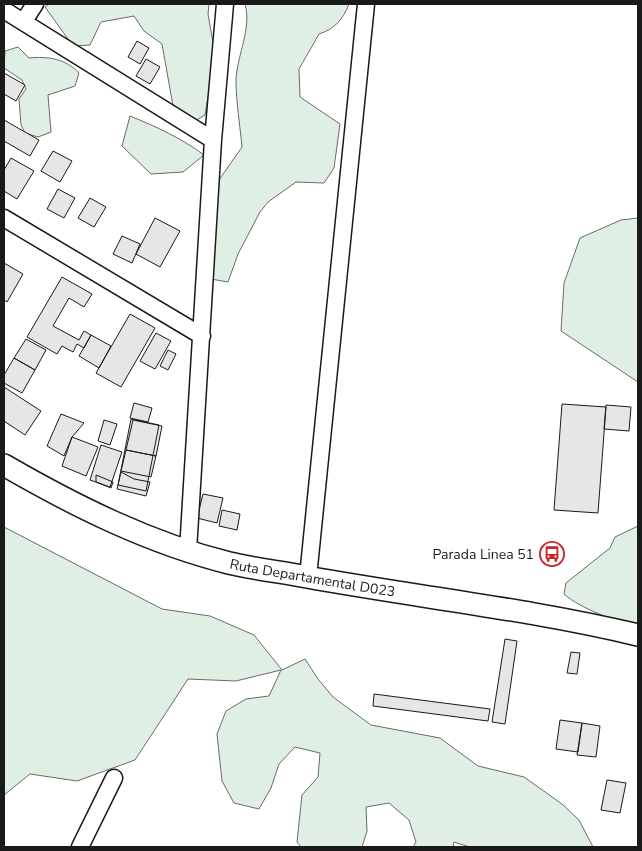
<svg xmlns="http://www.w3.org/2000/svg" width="642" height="851" viewBox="0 0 642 851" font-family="'Nunito Sans',sans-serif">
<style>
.green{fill:#e0efe3;stroke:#6a6a6a}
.building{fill:#e6e6e6;stroke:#1a1a1a}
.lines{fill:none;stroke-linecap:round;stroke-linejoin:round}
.minor-casing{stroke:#1a1a1a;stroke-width:19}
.major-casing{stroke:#1a1a1a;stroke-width:24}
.minor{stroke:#fff;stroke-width:16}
.major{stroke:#fff;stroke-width:21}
.labels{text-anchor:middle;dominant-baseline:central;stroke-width:4;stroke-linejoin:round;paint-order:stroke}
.poi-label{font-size:14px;fill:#1a1a1a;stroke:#fff;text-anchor:end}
.street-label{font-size:14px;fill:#1a1a1a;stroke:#fff}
</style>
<rect width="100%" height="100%" fill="#fff"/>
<!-- green -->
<path class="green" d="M 49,4 L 209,4 L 208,14 L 215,54 L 205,115 L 188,125 L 173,106 L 162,44 L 144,31 L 134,16 L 101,22 L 90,45 L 73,46 L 45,7 Z
M 245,4 L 349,4 C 343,19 335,29 319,34 L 299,69 L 300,97 L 340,124 L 334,168 L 324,183 L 296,182 L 268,202 L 260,212 L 238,254 L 228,282 L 205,278 L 214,187 L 242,147 C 240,125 236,102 236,80 C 237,55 252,28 245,4 Z
M 18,47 L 29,58 C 48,56 66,59 79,73 L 75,86 L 48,95 L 51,132 L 38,137 L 25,133 L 21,125 L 19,99 L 26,89 L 22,80 L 4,68 L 5,51 Z
M 130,116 C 155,126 183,139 204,155 L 183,172 L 151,174 L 122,146 Z
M 638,218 L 638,382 L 561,331 L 564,283 L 580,238 L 621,220 Z
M 638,526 L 638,625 C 619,624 578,607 564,594 L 566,583 L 610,548 L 615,537 Z
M 4,527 L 162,609 L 210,616 L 254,635 L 282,670 L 305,659 L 318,679 L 333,697 L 371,725 L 440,738 L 478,766 L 524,777 L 562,804 L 579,820 L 593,847 L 470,847 L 454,842 L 453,847 L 413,847 L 416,842 L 409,820 L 389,803 L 366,807 L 367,831 L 362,847 L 301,847 L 297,842 L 302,795 L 318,777 L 320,753 L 295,747 L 279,764 L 271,788 L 259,809 L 234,803 L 222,781 L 217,734 L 226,711 L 246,699 L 269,696 L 281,670 L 236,681 L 188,679 L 135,760 L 77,781 L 30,774 L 4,795 Z"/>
<!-- building -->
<path class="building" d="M 137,41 L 149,48 L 140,64 L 128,57 Z
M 146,59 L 160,67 L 150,84 L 136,76 Z
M 4,73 L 25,85 L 16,101 L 4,94 Z
M 4,120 L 39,140 L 30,156 L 4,141 Z
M 53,151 L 72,161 L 60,182 L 41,171 Z
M 11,158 L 34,171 L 17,199 L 4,191 L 4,170 Z
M 58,189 L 75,198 L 64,218 L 47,209 Z
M 90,198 L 106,207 L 94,227 L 78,218 Z
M 155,218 L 180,231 L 160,267 L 136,254 Z
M 122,236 L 140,244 L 132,263 L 113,254 Z
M 4,263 L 23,274 L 7,302 L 4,300 Z
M 62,277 L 92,294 L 84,307 L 69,298 L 53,326 L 79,340 L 84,331 L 91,335 L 84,348 L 77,344 L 73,352 L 62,346 L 57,354 L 27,337 Z
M 130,314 L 155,328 L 121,387 L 96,373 Z
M 156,333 L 171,341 L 155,369 L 140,361 Z
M 91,335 L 111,346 L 99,368 L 79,356 Z
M 26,339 L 46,350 L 35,370 L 14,358 Z
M 168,350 L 176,354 L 168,370 L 160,366 Z
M 14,358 L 35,370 L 22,393 L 4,383 L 4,375 Z
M 4,387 L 41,411 L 25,435 L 4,421 Z
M 134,403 L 152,408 L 148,422 L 130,418 Z
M 562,404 L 606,407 L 598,513 L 554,510 Z
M 606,405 L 631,407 L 629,431 L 604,429 Z
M 61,414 L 84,423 L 72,437 L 64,456 L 47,446 Z
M 131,419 L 159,425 L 146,491 L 118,485 Z
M 104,420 L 117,424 L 110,445 L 98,441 Z
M 133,420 L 162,426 L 156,456 L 126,450 Z
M 72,437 L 98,447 L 86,476 L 62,466 Z
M 101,445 L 122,452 L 110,487 L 90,480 Z
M 126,450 L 156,456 L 151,477 L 121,471 Z
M 121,472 L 134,479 L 150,482 L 146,496 L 117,489 Z
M 96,475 L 113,482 L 111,488 L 96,482 Z
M 203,494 L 223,498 L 217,523 L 197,518 Z
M 222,510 L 240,514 L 237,530 L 219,526 Z
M 505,639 L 517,641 L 505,724 L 492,722 Z
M 571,652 L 580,653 L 577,674 L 567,673 Z
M 374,694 L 490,709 L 488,721 L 373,706 Z
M 560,720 L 582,723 L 578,752 L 556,749 Z
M 582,723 L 600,726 L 596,757 L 577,755 Z
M 607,780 L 626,783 L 620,813 L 601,810 Z"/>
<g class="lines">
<defs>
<path id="minor" d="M 4,10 L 213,140
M 24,21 L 35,4
M 4,218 L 202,336
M 188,551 L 213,140 L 225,4
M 308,577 L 366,4
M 80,847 L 114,778"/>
<g id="major">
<path id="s1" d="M 4,465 C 75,506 149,543 229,563 C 254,569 281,572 307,577 C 417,597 529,609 638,635"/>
</g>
</defs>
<!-- minor casing -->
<use href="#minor" class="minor-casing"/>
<!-- major casing -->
<use href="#major" class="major-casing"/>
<!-- minor -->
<use href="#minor" class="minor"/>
<!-- major -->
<use href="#major" class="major"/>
</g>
<!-- icons -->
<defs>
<symbol id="bus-ring" viewBox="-11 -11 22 22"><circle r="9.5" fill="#fff" stroke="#c62828" stroke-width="1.5"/><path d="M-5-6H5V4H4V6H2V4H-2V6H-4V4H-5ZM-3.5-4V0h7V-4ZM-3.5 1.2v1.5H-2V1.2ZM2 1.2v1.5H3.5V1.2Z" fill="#c62828"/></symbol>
</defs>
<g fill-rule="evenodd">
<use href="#bus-ring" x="538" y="540" width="28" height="28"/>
</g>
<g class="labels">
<!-- poi labels -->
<g class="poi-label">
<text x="534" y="554">Parada Linea 51</text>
</g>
<!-- street labels -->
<g class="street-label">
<text stroke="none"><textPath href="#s1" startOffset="331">Ruta Departamental D023</textPath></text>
</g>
</g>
<!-- border -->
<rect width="642" height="851" fill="none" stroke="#1a1a1a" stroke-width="10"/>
</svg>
